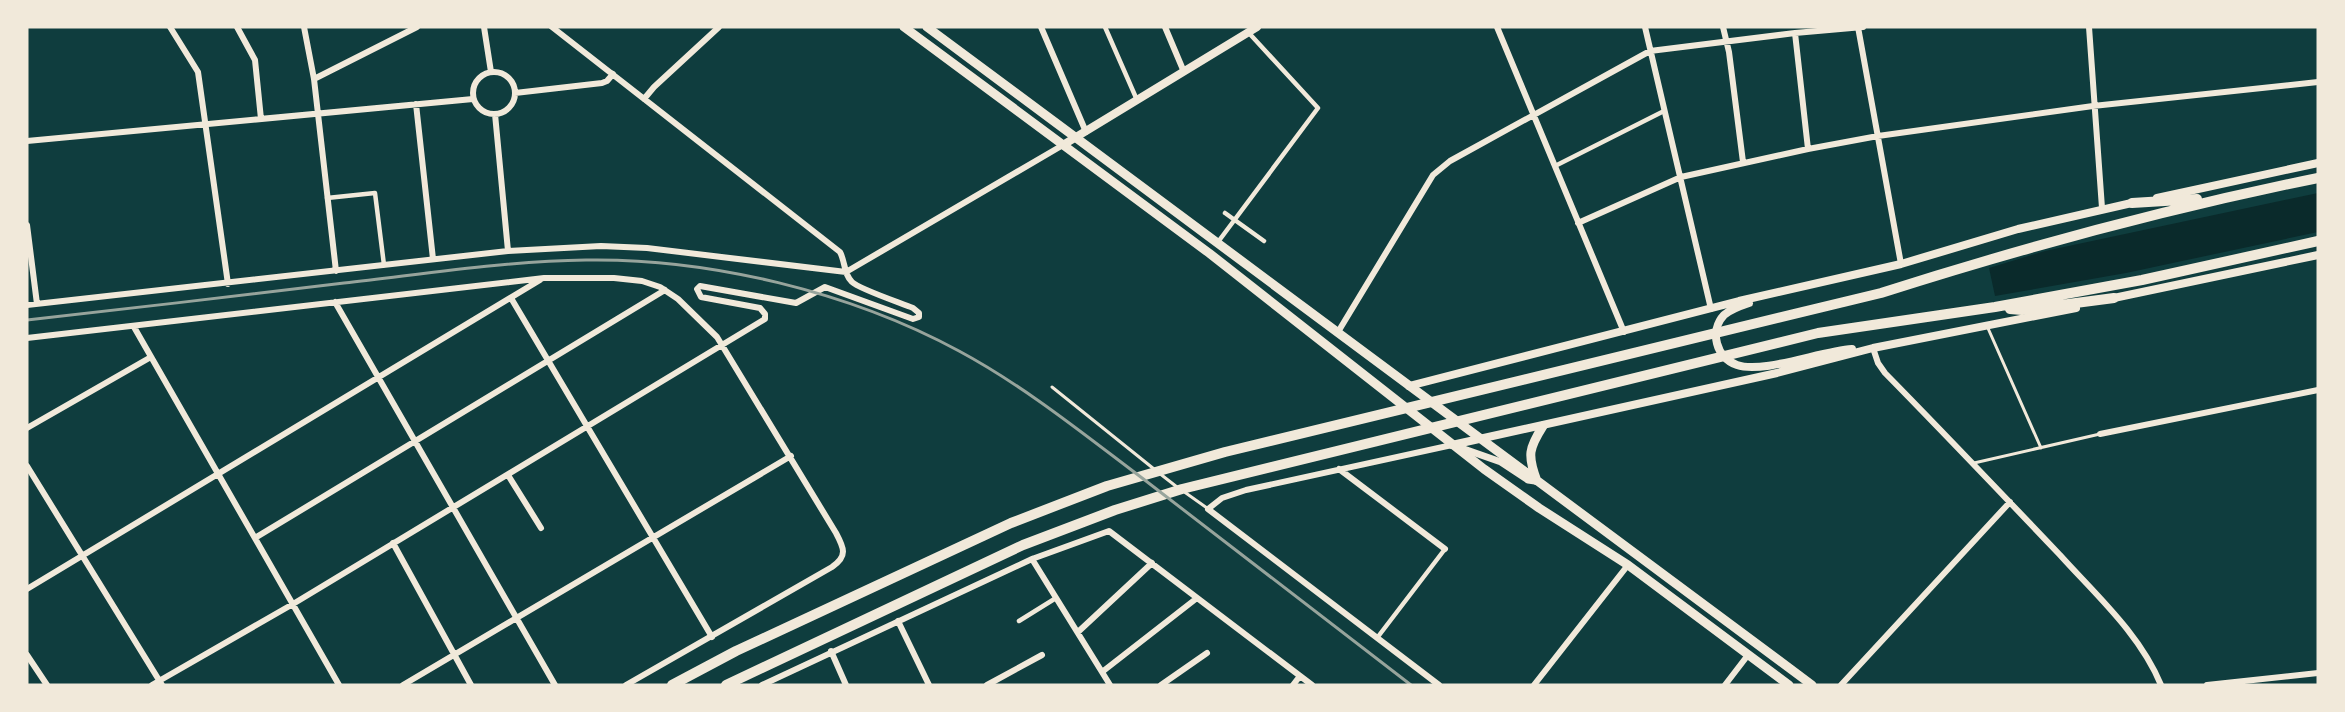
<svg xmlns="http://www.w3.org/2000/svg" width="2345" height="712" viewBox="0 0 2345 712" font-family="Arial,sans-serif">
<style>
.water{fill:#0a2a2b}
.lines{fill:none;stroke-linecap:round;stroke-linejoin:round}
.service{stroke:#f1e9da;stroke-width:3}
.pedestrian{stroke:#f1e9da;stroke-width:4.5}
.minor{stroke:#f1e9da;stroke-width:6}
.tertiary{stroke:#f1e9da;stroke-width:7}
.secondary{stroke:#f1e9da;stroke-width:8}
.primary{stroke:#f1e9da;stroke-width:9}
.motorway{stroke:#f1e9da;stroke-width:10}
.rail{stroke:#97a49c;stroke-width:3}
</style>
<rect width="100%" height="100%" fill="#0f3d3e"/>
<!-- water -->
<path class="water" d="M 2318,193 L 2318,232 L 2126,273 L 1995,296 L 1989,268 L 2045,251 Z"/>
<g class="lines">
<!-- service -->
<path class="service" d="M 1987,326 L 2041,448
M 1052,387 L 1154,469
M 1974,463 L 2100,434
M 1159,473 L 1177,487
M 1183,491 L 1207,508"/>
<!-- pedestrian -->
<path class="pedestrian" d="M 1105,27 L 1137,100
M 1555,166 L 1664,111
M 327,198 L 375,193 L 384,265
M 1225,213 L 1264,241
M 1218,242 L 1318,108 L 1248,32
M 1019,621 L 1056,598
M 1377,638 L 1445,549"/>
<!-- minor -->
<path class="minor" d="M 170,27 L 198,72 L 228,284
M 237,27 L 255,60 L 261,119
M 304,27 L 314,79 L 336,271
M 484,27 L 491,72
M 1041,27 L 1086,132
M 1165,27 L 1184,72
M 1497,27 L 1624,332
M 1645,27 L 1711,309
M 1723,27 L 1729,52 L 1743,162
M 1858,27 L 1901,264
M 2089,27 L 2102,208
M 1795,33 L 1808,149
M473 93a21 21 0 1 1 42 0a21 21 0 1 1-42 0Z
M 314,79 L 417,27
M 515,93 L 602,83 L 607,81 L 613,74
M 644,99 L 654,87 L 719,27
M 416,104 L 433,259
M 495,114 L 508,251
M 27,141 L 473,99
M 1578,223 L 1681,177 L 1808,149 L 1878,136 L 2093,106 L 2318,82
M 27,225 L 37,304
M 846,272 L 1063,145
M 511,298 L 712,637
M 335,302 L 555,685
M 27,305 L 508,251 L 601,246 L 647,248 L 846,272
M 134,327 L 339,685
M 1338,332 L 1433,175 L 1450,161 L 1650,51 L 1795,33 L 1863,27
M 27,338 L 544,278 L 614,278 L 642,281 L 660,287 L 678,299 L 717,337 L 836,533 C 844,548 848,556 832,567 L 626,685
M 1873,348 L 1878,363 L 1885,373 C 1944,433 2002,494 2060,555 C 2096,595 2140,634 2161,685
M 27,428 L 151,357
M 2100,434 L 2318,390
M 27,466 L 162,685
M 1339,469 L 1445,549
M 508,475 L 541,528
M 255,538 L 665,290
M 393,543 L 471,685
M 1032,559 L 1110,685
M 27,589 L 540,280
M 898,621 L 929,685
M 1078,632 L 1152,563
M 831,651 L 846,685
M 27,655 L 47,685
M 1102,672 L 1197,598
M 152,685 L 293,604 L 765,319 L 765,314 L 760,308 L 701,297 L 697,289 L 700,286 L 796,303 L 825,287 L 913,319 L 919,317 L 919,313 L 913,308 C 901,303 859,289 852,282 C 844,275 845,261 840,252 L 552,27
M 403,685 L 791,456
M 762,685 L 1032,559 L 1109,531 L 1312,685
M 987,685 L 1042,655
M 1161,685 L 1207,653
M 1293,685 L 1300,676
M 1439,685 L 1208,509 L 1222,498 L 1246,490 L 1452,445
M 1534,685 L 1628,565
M 1725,685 L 1748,655
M 1841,685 L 2010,502
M 2207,685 L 2318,673"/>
<!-- tertiary -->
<path class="tertiary" d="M 1461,448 L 1501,462 L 1528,480 L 1535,481"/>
<!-- secondary -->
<path class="secondary" d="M 1063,145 L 1257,27
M 2157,198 L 2318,163
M 2109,299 L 2318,255
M 1749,303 C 1740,306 1731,309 1724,315 C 1709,331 1716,358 1737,365 C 1763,374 1821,351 1852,349
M 1409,386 L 1739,301 L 1901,264 L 2018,229 L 2136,202
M 1452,445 L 1777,373 L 1873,348 L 2076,308"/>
<!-- primary -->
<path class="primary" d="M 904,27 L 1209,253 L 1484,469 L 1539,508 L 1628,565 L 1789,685
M 927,27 L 1812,685
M 1537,481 C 1527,455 1529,448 1543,426"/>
<!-- motorway -->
<path class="motorway" d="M 2132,203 L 2197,199
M 2010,309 L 2022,310 L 2114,298
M 672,685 L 736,651 L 1011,523 L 1107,486 L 1225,452 L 1881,293 C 2025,247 2170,208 2318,178
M 726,685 L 1023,545 L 1115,510 L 1182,489 L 1818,333 L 1995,307 L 2142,280 L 2318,241"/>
<!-- rail -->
<path class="rail" d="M 27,320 C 133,308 238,296 344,283 C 424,274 505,261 586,260 C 710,258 850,292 959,351 C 1026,387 1086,436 1146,481 C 1235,549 1323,617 1411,685"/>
</g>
<!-- border -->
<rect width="2345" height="712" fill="none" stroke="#f1e9da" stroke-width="57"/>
</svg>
